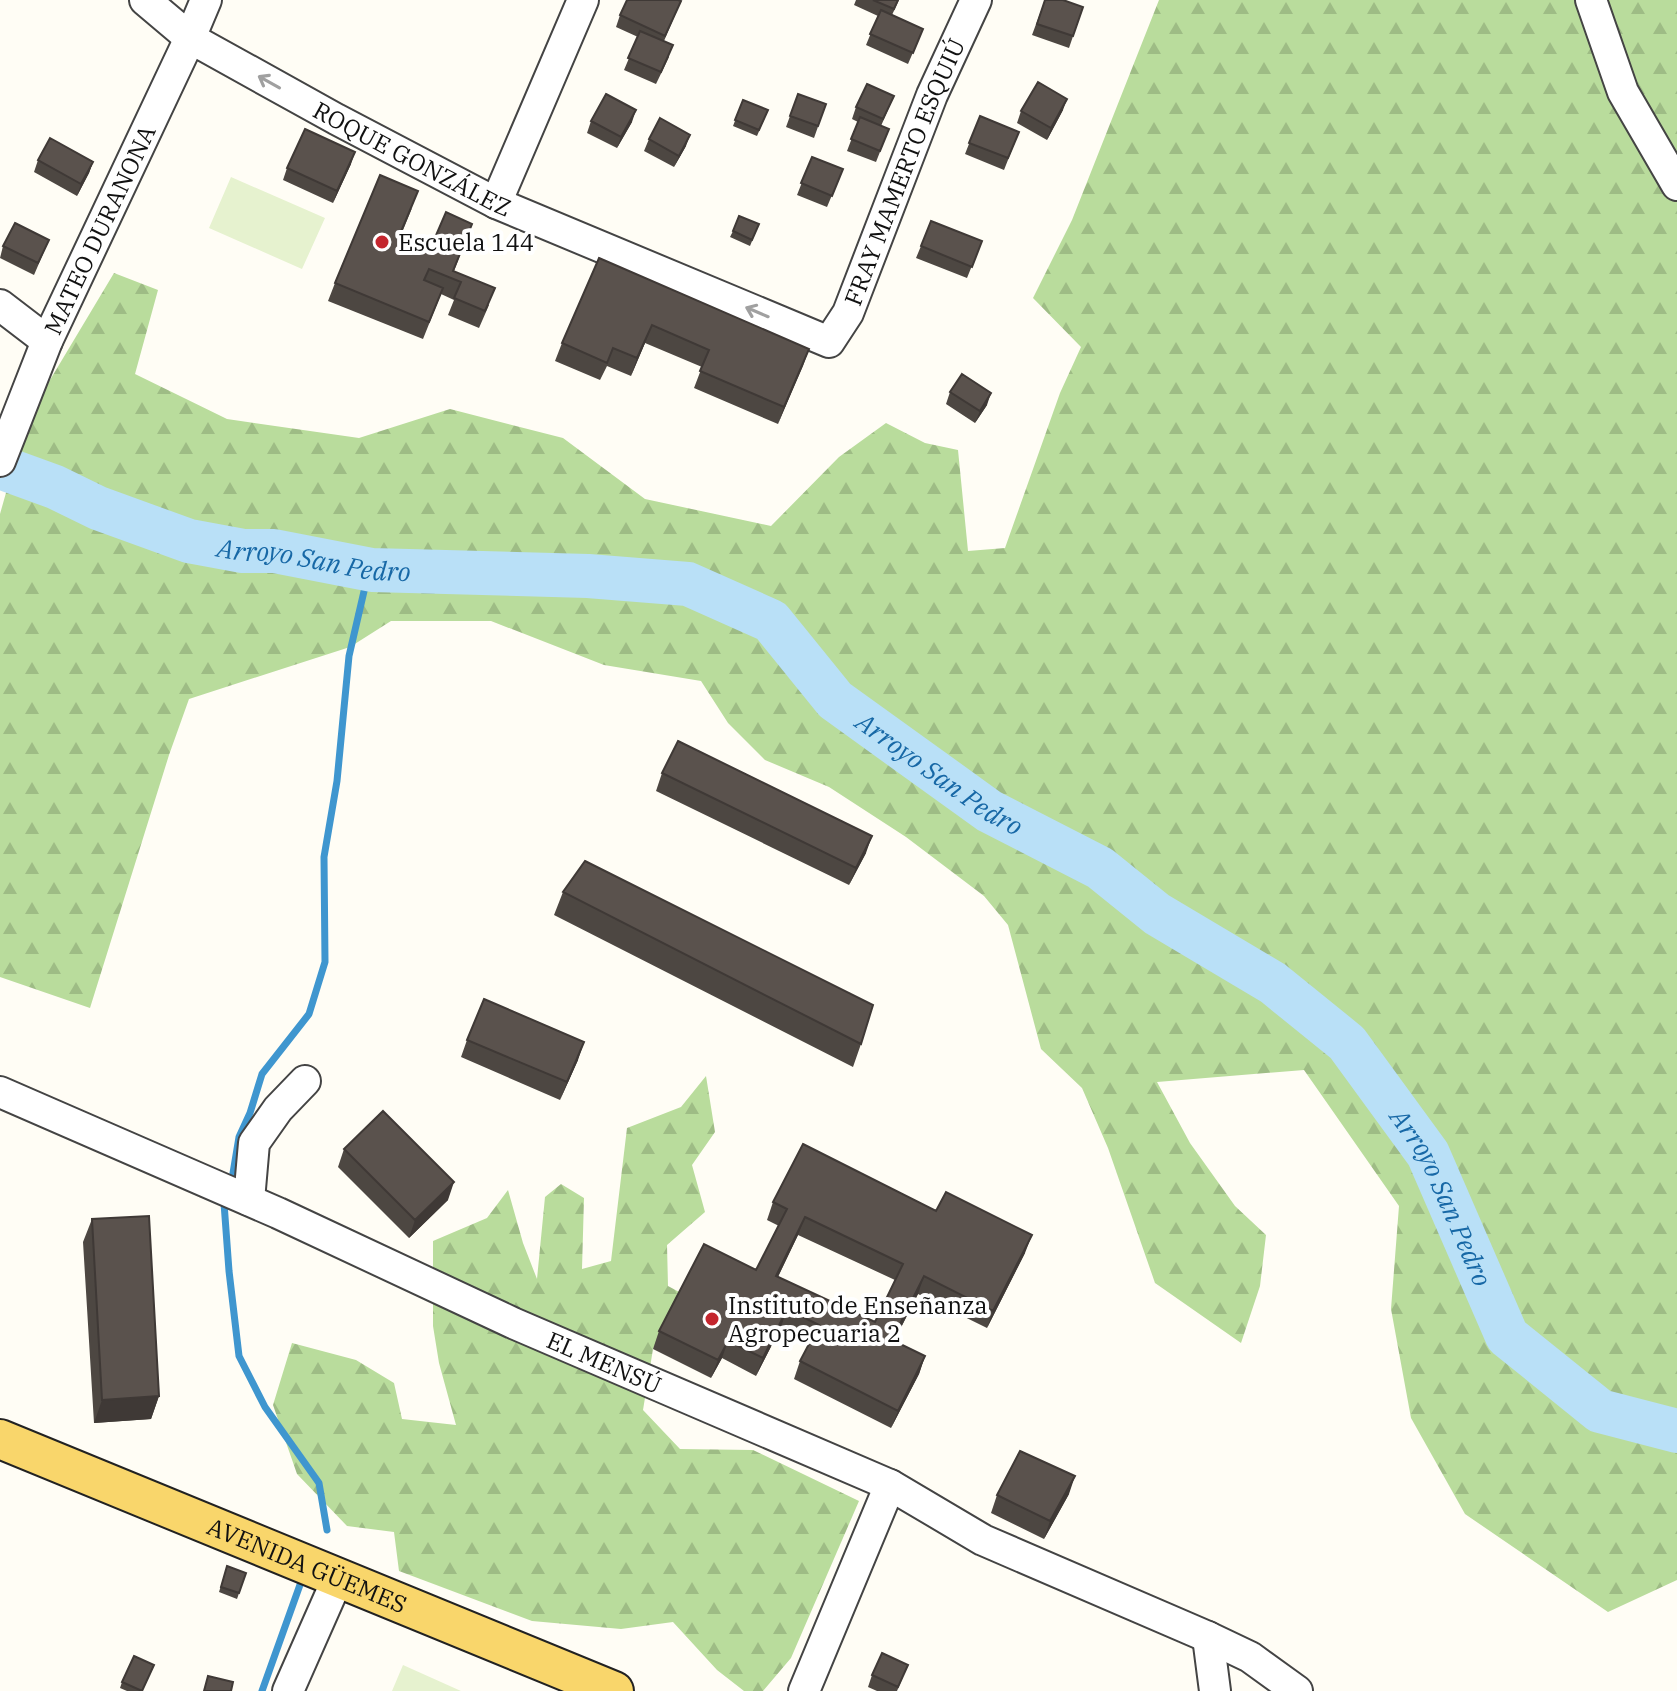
<svg xmlns="http://www.w3.org/2000/svg" width="1677" height="1691" viewBox="0 0 1677 1691" font-family="'IBM Plex Serif',serif">
<style>
.forest{fill:url(#forest-firs)}
.pitch{fill:#e6f2cf}
.lines{fill:none;stroke-linecap:round;stroke-linejoin:round}
.stream{stroke:#3f96cf;stroke-width:7}
.river{stroke:#b9e0f7;stroke-width:44}
.minor-casing{stroke:#444;stroke-width:34}
.major-casing{stroke:#222;stroke-width:42}
.minor{stroke:#fff;stroke-width:30}
.major{stroke:#f9d66b;stroke-width:38}
.wall{fill:#4d4742;fill-rule:evenodd}
.shaded-wall{fill:#3f3936}
.building{fill:#5a524d;stroke:#3f3936;stroke-width:2;fill-rule:evenodd}
.oneway{stroke:#a0a0a0}
.poi-dot{fill:#c4262e;stroke:#fff;stroke-width:3}
.labels{text-anchor:middle;dominant-baseline:central;stroke-width:8;stroke-linejoin:round;paint-order:stroke}
.street-label{font-size:24px;fill:#111;stroke:#fff}
.poi-label{font-size:24px;fill:#111;stroke:#fff;text-anchor:start}
.water-label{font-size:26px;font-style:italic;fill:#1768a6;stroke:#fff}
</style>
<defs>
<pattern id="forest-firs" width="22" height="20" patternUnits="userSpaceOnUse" patternTransform="scale(2)"><rect width="22" height="20" fill="#b9dc9c"/><path d="M5 1l3.5 6h-7zM16 11l3.5 6h-7z" fill="#9ebc85"/></pattern>
</defs>
<rect width="100%" height="100%" fill="#fffdf5"/>
<!-- forest -->
<path class="forest" d="M 1159,0 L 1677,0 L 1677,1580 L 1608,1612 L 1465,1514 L 1411,1418 L 1391,1309 L 1399,1206 L 1304,1070 L 1157,1082 L 1190,1143 L 1235,1206 L 1266,1235 L 1260,1286 L 1241,1343 L 1155,1283 L 1108,1148 L 1082,1088 L 1041,1049 L 1008,925 L 984,896 L 906,837 L 829,787 L 765,760 L 728,723 L 701,681 L 604,665 L 491,621 L 391,621 L 350,647 L 189,699 L 169,755 L 90,1008 L 0,977 L 0,514 L 13,468 L 44,390 L 114,273 L 158,290 L 135,374 L 227,419 L 359,438 L 450,409 L 563,438 L 645,499 L 771,526 L 839,457 L 886,423 L 925,443 L 958,450 L 968,551 L 1005,548 L 1060,393 L 1081,347 L 1033,298 L 1072,220 Z
M 706,1076 L 715,1132 L 692,1165 L 705,1212 L 667,1245 L 668,1286 L 681,1293 L 653,1349 L 643,1410 L 680,1449 L 753,1450 L 859,1501 L 791,1658 L 763,1691 L 744,1691 L 717,1670 L 673,1622 L 621,1629 L 532,1621 L 399,1571 L 394,1532 L 347,1526 L 297,1474 L 273,1405 L 292,1343 L 356,1360 L 394,1383 L 402,1419 L 456,1425 L 439,1363 L 433,1326 L 433,1241 L 487,1218 L 508,1190 L 523,1243 L 537,1279 L 545,1197 L 561,1184 L 584,1198 L 582,1269 L 611,1261 L 627,1128 L 681,1107 Z"/>
<!-- pitch -->
<path class="pitch" d="M 231,177 L 325,218 L 302,269 L 209,228 Z
M 403,1665 L 461,1691 L 392,1691 Z"/>
<g class="lines">
<!-- stream -->
<path class="stream" d="M 233,1173 L 239,1137 L 250,1113 L 262,1074 L 309,1014 L 325,962 L 324,857 L 337,781 L 349,656 L 365,587 L 372,570
M 224,1203 L 229,1271 L 239,1356 L 265,1407 L 319,1483 L 327,1530
M 262,1691 L 301,1582"/>
<!-- river -->
<path class="river" id="s1" d="M 0,467 L 55,487 L 98,508 L 189,541 L 243,551 L 274,551 L 372,570 L 588,576 L 688,584 L 771,621 L 835,700 L 989,811 L 1100,868 L 1157,914 L 1273,983 L 1347,1043 L 1428,1154 L 1507,1336 L 1600,1411 L 1677,1431"/>
<defs>
<g id="minor">
<path id="s2" d="M 145,0 L 190,38 L 336,119 L 496,203 L 829,342 L 848,313 L 932,95 L 976,0"/>
<path d="M 1591,0 L 1623,92 L 1677,185"/>
<path d="M 496,203 L 583,0"/>
<path d="M 0,305 L 47,341"/>
<path id="s3" d="M 0,461 L 47,341 L 190,38 L 206,0"/>
<path id="s4" d="M 0,1092 L 278,1213 L 513,1323 L 890,1485 L 983,1540 L 1208,1637 L 1250,1657 L 1297,1691"/>
<path d="M 249,1200 L 254,1143 L 278,1109 L 305,1081"/>
<path d="M 1208,1637 L 1215,1691"/>
<path d="M 288,1691 L 338,1578"/>
<path d="M 804,1691 L 890,1485"/>
</g>
<g id="major">
<path id="s5" d="M 0,1439 L 614,1691"/>
</g>
</defs>
<!-- minor casing -->
<use href="#minor" class="minor-casing"/>
<!-- major casing -->
<use href="#major" class="major-casing"/>
<!-- minor -->
<use href="#minor" class="minor"/>
<!-- major -->
<use href="#major" class="major"/>
</g>
<!-- wall -->
<path class="wall" d="M 856,0 L 899,0 L 892,15 L 923,29 L 908,64 L 866,45 L 878,16 L 854,5 Z
M 1045,0 L 1083,7 L 1069,48 L 1032,35 Z
M 681,1 L 664,41 L 669,57 L 656,84 L 624,70 L 638,37 L 616,27 L 620,15 Z
M 798,94 L 826,104 L 814,138 L 786,127 Z
M 894,96 L 881,126 L 889,129 L 876,162 L 847,151 L 858,122 L 852,119 L 856,107 Z
M 743,100 L 768,110 L 757,136 L 733,126 Z
M 1063,110 L 1047,140 L 1017,123 L 1021,111 Z
M 980,116 L 1019,132 L 1004,170 L 965,154 Z
M 591,121 L 632,122 L 617,148 L 587,133 Z
M 649,139 L 686,146 L 674,167 L 644,151 Z
M 812,157 L 843,169 L 827,207 L 797,195 Z
M 38,160 L 93,162 L 89,173 L 77,196 L 34,172 Z
M 351,164 L 333,203 L 283,180 L 287,168 Z
M 412,208 L 401,235 L 431,247 L 472,224 L 454,271 L 489,305 L 479,328 L 448,315 L 454,300 L 441,294 L 423,339 L 328,301 L 335,283 Z
M 759,224 L 750,246 L 730,237 L 733,231 Z
M 49,240 L 34,275 L 0,258 L 3,246 Z
M 982,241 L 967,278 L 916,258 L 921,246 Z
M 599,258 L 809,349 L 778,424 L 694,388 L 702,367 L 645,343 L 631,376 L 607,366 L 600,380 L 555,361 L 562,343 Z
M 950,392 L 987,405 L 975,423 L 946,404 Z
M 662,773 L 866,853 L 849,885 L 656,791 Z
M 563,892 L 861,1044 L 853,1067 L 554,915 Z
M 467,1040 L 578,1060 L 560,1100 L 461,1057 Z
M 344,1149 L 448,1200 L 409,1238 L 338,1167 Z
M 773,1202 L 936,1211 L 1025,1253 L 987,1328 L 918,1294 L 894,1341 L 925,1356 L 919,1374 L 891,1428 L 794,1379 L 800,1361 L 810,1342 L 781,1327 L 756,1376 L 722,1358 L 711,1378 L 653,1349 L 659,1331 L 756,1270 L 779,1226 L 767,1220 ZM 798,1235 L 895,1280 L 875,1322 L 778,1277 Z
M 92,1219 L 159,1396 L 151,1419 L 94,1423 L 83,1242 Z
M 1069,1494 L 1044,1539 L 991,1513 L 997,1495 Z
M 227,1566 L 246,1573 L 237,1599 L 219,1592 Z
M 872,1675 L 903,1677 L 897,1691 L 877,1691 L 868,1687 Z
M 122,1682 L 142,1691 L 127,1691 L 120,1688 Z"/>
<!-- shaded-wall -->
<path class="shaded-wall" d="M 1067,99 L 1063,110 L 1047,140 L 1051,128 Z
M 636,110 L 632,122 L 617,148 L 621,137 Z
M 690,135 L 686,146 L 674,167 L 679,156 Z
M 355,152 L 351,164 L 333,203 L 337,191 Z
M 93,162 L 89,173 L 77,196 L 81,184 Z
M 652,325 L 645,343 L 631,376 L 637,358 Z
M 809,349 L 803,366 L 778,424 L 784,407 Z
M 991,393 L 987,405 L 975,423 L 980,411 Z
M 872,836 L 866,853 L 849,885 L 856,868 Z
M 584,1042 L 578,1060 L 560,1100 L 567,1082 Z
M 454,1182 L 448,1200 L 409,1238 L 415,1220 Z
M 805,1217 L 798,1235 L 770,1293 L 776,1276 Z
M 1032,1235 L 1025,1253 L 987,1328 L 993,1311 Z
M 924,1276 L 918,1294 L 886,1357 L 892,1340 Z
M 787,1309 L 781,1327 L 756,1376 L 763,1358 Z
M 728,1341 L 722,1358 L 711,1378 L 718,1360 Z
M 925,1356 L 919,1374 L 891,1428 L 898,1411 Z
M 159,1396 L 151,1419 L 94,1423 L 102,1400 Z
M 1075,1476 L 1069,1494 L 1044,1539 L 1050,1521 Z"/>
<!-- building -->
<path class="building" d="M 627,0 L 678,0 L 681,1 L 665,36 L 620,15 Z
M 873,0 L 898,0 L 894,9 Z
M 1045,0 L 1063,0 L 1083,7 L 1073,36 L 1037,24 Z
M 881,10 L 923,29 L 913,53 L 870,34 Z
M 640,31 L 673,45 L 661,72 L 628,58 Z
M 1038,82 L 1067,99 L 1051,128 L 1021,111 Z
M 867,84 L 894,96 L 883,119 L 856,107 Z
M 606,94 L 636,110 L 621,137 L 591,121 Z
M 798,94 L 826,104 L 818,126 L 790,116 Z
M 743,100 L 768,110 L 759,130 L 735,120 Z
M 980,116 L 1019,132 L 1008,158 L 969,143 Z
M 860,117 L 889,129 L 880,151 L 851,139 Z
M 660,118 L 690,135 L 679,156 L 649,139 Z
M 305,129 L 355,152 L 337,191 L 287,168 Z
M 50,138 L 93,162 L 81,184 L 38,160 Z
M 812,157 L 843,169 L 832,196 L 801,183 Z
M 380,175 L 418,191 L 400,234 L 431,247 L 446,212 L 472,224 L 453,271 L 495,288 L 485,311 L 454,298 L 461,282 L 429,269 L 424,280 L 443,288 L 429,322 L 335,283 Z
M 739,216 L 759,224 L 752,240 L 733,231 Z
M 931,221 L 982,241 L 972,267 L 921,246 Z
M 15,223 L 49,240 L 38,263 L 3,246 Z
M 599,258 L 809,349 L 784,407 L 700,371 L 709,350 L 652,325 L 637,358 L 613,348 L 607,363 L 562,343 Z
M 962,374 L 991,393 L 980,411 L 950,392 Z
M 678,741 L 872,836 L 856,868 L 662,773 Z
M 585,861 L 873,1005 L 861,1044 L 563,892 Z
M 484,999 L 584,1042 L 567,1082 L 467,1040 Z
M 383,1111 L 454,1182 L 415,1220 L 344,1149 Z
M 803,1144 L 936,1211 L 946,1192 L 1032,1235 L 993,1311 L 924,1276 L 892,1340 L 925,1356 L 898,1411 L 800,1361 L 819,1325 L 787,1309 L 763,1358 L 728,1341 L 718,1360 L 659,1331 L 704,1244 L 756,1270 L 787,1209 L 773,1202 ZM 805,1217 L 903,1264 L 875,1322 L 776,1276 Z
M 149,1216 L 159,1396 L 102,1400 L 92,1219 Z
M 1020,1451 L 1075,1476 L 1050,1521 L 997,1495 Z
M 227,1566 L 246,1573 L 239,1593 L 221,1587 Z
M 882,1653 L 908,1665 L 898,1687 L 872,1675 Z
M 134,1656 L 154,1665 L 142,1691 L 122,1682 Z
M 208,1676 L 233,1682 L 231,1691 L 204,1691 Z"/>
<!-- one-way arrows -->
<defs><path id="oneway-shaft" d="M-6 0H5M1.5-3L5.5 0L1.5 3" fill="none" stroke-width="1.6" stroke-linecap="round" stroke-linejoin="round" transform="scale(2)"/></defs>
<g class="oneway">
<use href="#oneway-shaft" transform="translate(269 82) rotate(-151)"/>
<use href="#oneway-shaft" transform="translate(757 312) rotate(-157)"/>
</g>
<!-- markers -->
<g class="poi-dot">
<circle cx="382" cy="242" r="8"/>
<circle cx="712" cy="1319" r="8"/>
</g>
<g class="labels">
<!-- street labels -->
<g class="street-label">
<text stroke="none"><textPath href="#s2" startOffset="312">ROQUE GONZÁLEZ</textPath></text>
<text stroke="none"><textPath href="#s2" startOffset="954">FRAY MAMERTO ESQUIÚ</textPath></text>
<text stroke="none"><textPath href="#s3" startOffset="252">MATEO DURANONA</textPath></text>
<text stroke="none"><textPath href="#s4" startOffset="662">EL MENSÚ</textPath></text>
<text stroke="none"><textPath href="#s5" startOffset="332">AVENIDA GÜEMES</textPath></text>
</g>
<!-- poi labels -->
<g class="poi-label">
<text x="398" y="242">Escuela 144</text>
<text x="728" y="1305">Instituto de Enseñanza<tspan x="728" dy="28">Agropecuaria 2</tspan></text>
</g>
<!-- water labels -->
<g class="water-label">
<text stroke="none"><textPath href="#s1" startOffset="330">Arroyo San Pedro</textPath></text>
<text stroke="none"><textPath href="#s1" startOffset="1026">Arroyo San Pedro</textPath></text>
<text stroke="none"><textPath href="#s1" startOffset="1698">Arroyo San Pedro</textPath></text>
</g>
</g>
</svg>
